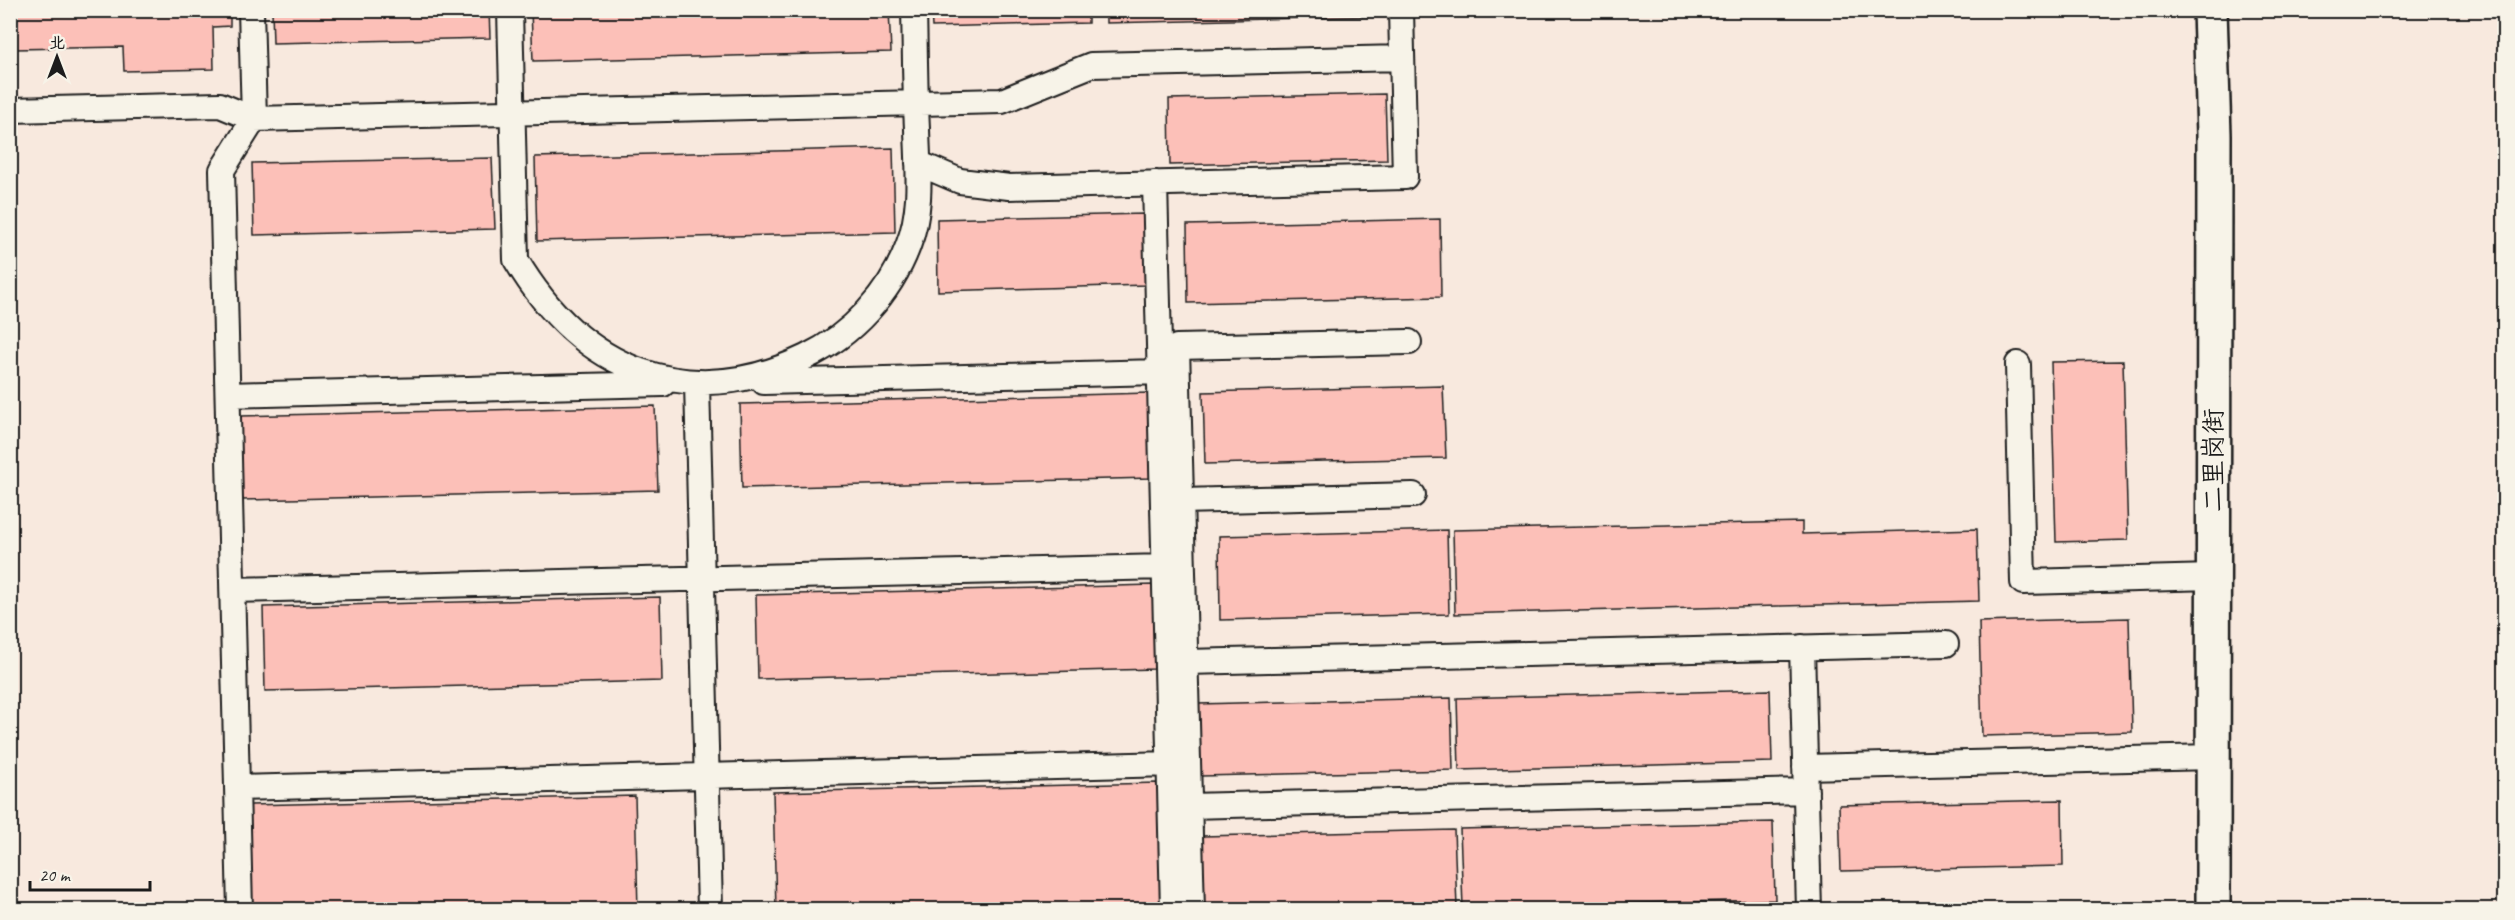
<svg xmlns="http://www.w3.org/2000/svg" width="2515" height="920" viewBox="0 0 2515 920" font-family="Caveat,'LXGW WenKai TC',sans-serif">
<style>
.building{fill:#fcc0b8;stroke:#1c1c1c;stroke-width:1.5}
.lines{fill:none;stroke-linecap:round;stroke-linejoin:round}
.lane-casing{stroke:#1c1c1c;stroke-width:28}
.street-casing{stroke:#1c1c1c;stroke-width:38}
.lane{stroke:#f7f3e8;stroke-width:24}
.street{stroke:#f7f3e8;stroke-width:33}
.labels{text-anchor:middle;dominant-baseline:central;stroke-width:4.5;stroke-linejoin:round;paint-order:stroke}
.street-label{font-size:26px;fill:#1c1c1c;stroke:#f7f3e8}
</style>
<rect width="100%" height="100%" fill="#f8e9de"/>
<filter id="ink" filterUnits="userSpaceOnUse"><feTurbulence type="fractalNoise" baseFrequency=".0167" numOctaves="2"/><feDisplacementMap in="SourceGraphic" scale="12" xChannelSelector="R" yChannelSelector="G"/><feConvolveMatrix kernelMatrix="1 2 1 2 8 2 1 2 1" color-interpolation-filters="sRGB"/></filter>
<g filter="url(#ink)">
<!-- building -->
<path class="building" d="M 10,10 L 230,10 L 230,26 L 213,27 L 214,69 L 124,71 L 123,47 L 14,49 L 15,73 L 10,73 Z
M 272,10 L 489,10 L 490,38 L 273,43 Z
M 531,10 L 889,10 L 891,52 L 533,61 Z
M 931,10 L 1088,10 L 1088,23 L 932,27 Z
M 1106,10 L 1383,10 L 1383,16 L 1106,23 Z
M 1385,94 L 1387,160 L 1170,165 L 1169,99 Z
M 893,148 L 895,232 L 537,241 L 535,157 Z
M 492,158 L 495,229 L 254,235 L 252,163 Z
M 1144,214 L 1146,285 L 938,291 L 937,219 Z
M 1440,219 L 1441,297 L 1188,303 L 1187,225 Z
M 2123,361 L 2128,540 L 2056,542 L 2051,362 Z
M 1443,386 L 1446,458 L 1205,464 L 1203,392 Z
M 1149,393 L 1151,478 L 742,488 L 740,404 Z
M 655,406 L 658,490 L 242,500 L 240,416 Z
M 1802,522 L 1802,534 L 1977,529 L 1979,601 L 1455,614 L 1453,530 Z
M 1447,530 L 1449,614 L 1220,620 L 1219,536 Z
M 1153,585 L 1155,669 L 758,679 L 756,595 Z
M 660,597 L 662,681 L 265,691 L 263,607 Z
M 2129,618 L 2132,732 L 1982,736 L 1979,622 Z
M 1770,690 L 1772,762 L 1459,770 L 1457,698 Z
M 1451,698 L 1453,770 L 1201,776 L 1198,704 Z
M 1158,783 L 1161,910 L 776,910 L 773,792 Z
M 635,796 L 638,910 L 252,910 L 250,805 Z
M 2062,800 L 2063,866 L 1841,871 L 1839,805 Z
M 1773,822 L 1775,900 L 1463,907 L 1460,829 Z
M 1454,830 L 1457,908 L 1204,910 L 1202,836 Z"/>
<g class="lines">
<defs>
<path id="lane" d="M 510,10 L 516,260 C 581,370 687,414 806,357 C 852,335 890,294 908,246 C 923,208 918,169 917,129 C 915,89 915,50 914,10
M 10,110 L 220,105 L 254,119 L 1002,101 L 1091,65 L 1402,58
M 918,163 L 960,181 L 1009,187 L 1405,177 L 1401,10
M 1155,183 L 1173,910
M 2018,364 L 2023,582 L 2213,577
M 764,382 L 1160,372
M 697,383 L 710,910
M 228,395 L 663,384
M 1181,501 L 1413,495
M 233,590 L 1165,567
M 1802,647 L 1809,910
M 1186,662 L 1946,644
M 1805,767 L 2213,757
M 237,788 L 1170,764
M 1189,806 L 1806,791
M 240,910 L 222,170 L 254,119 L 251,10
M 1192,910 L 1177,347 L 1409,342"/>
<path id="street" d="M 2210,10 L 2214,135 L 2213,910"/>
</defs>
<!-- lane casing -->
<use href="#lane" class="lane-casing"/>
<!-- street casing -->
<use href="#street" class="street-casing"/>
<!-- lane -->
<use href="#lane" class="lane"/>
<!-- street -->
<use href="#street" class="street"/>
</g>
</g>
<g class="labels">
<!-- street labels -->
<g class="street-label">
<text transform="translate(2213 460) rotate(-90)">二里岗街</text>
</g>
</g>
<!-- margin -->
<rect width="2515" height="920" fill="none" stroke="#f7f3e8" stroke-width="36"/>
<rect x="18" y="18" width="2479" height="884" fill="none" stroke="#1c1c1c" stroke-width="2" filter="url(#ink)"/>
<!-- north arrow -->
<g transform="translate(57 57)" stroke="#f7f3e8" stroke-width="4.5" paint-order="stroke">
<path d="M0-4.5L10 22L0 15L-10 22Z" fill="#1c1c1c"/>
<text y="-9" font-size="16" font-weight="bold" text-anchor="middle" fill="#1c1c1c">北</text>
</g>
<!-- scale -->
<path d="M30 881v9h120v-9" fill="none" stroke="#1c1c1c" stroke-width="3"/>
<text x="39" y="881" font-size="18" fill="#1c1c1c" stroke="#f7f3e8" stroke-width="4.5" paint-order="stroke">20 m</text>
</svg>
